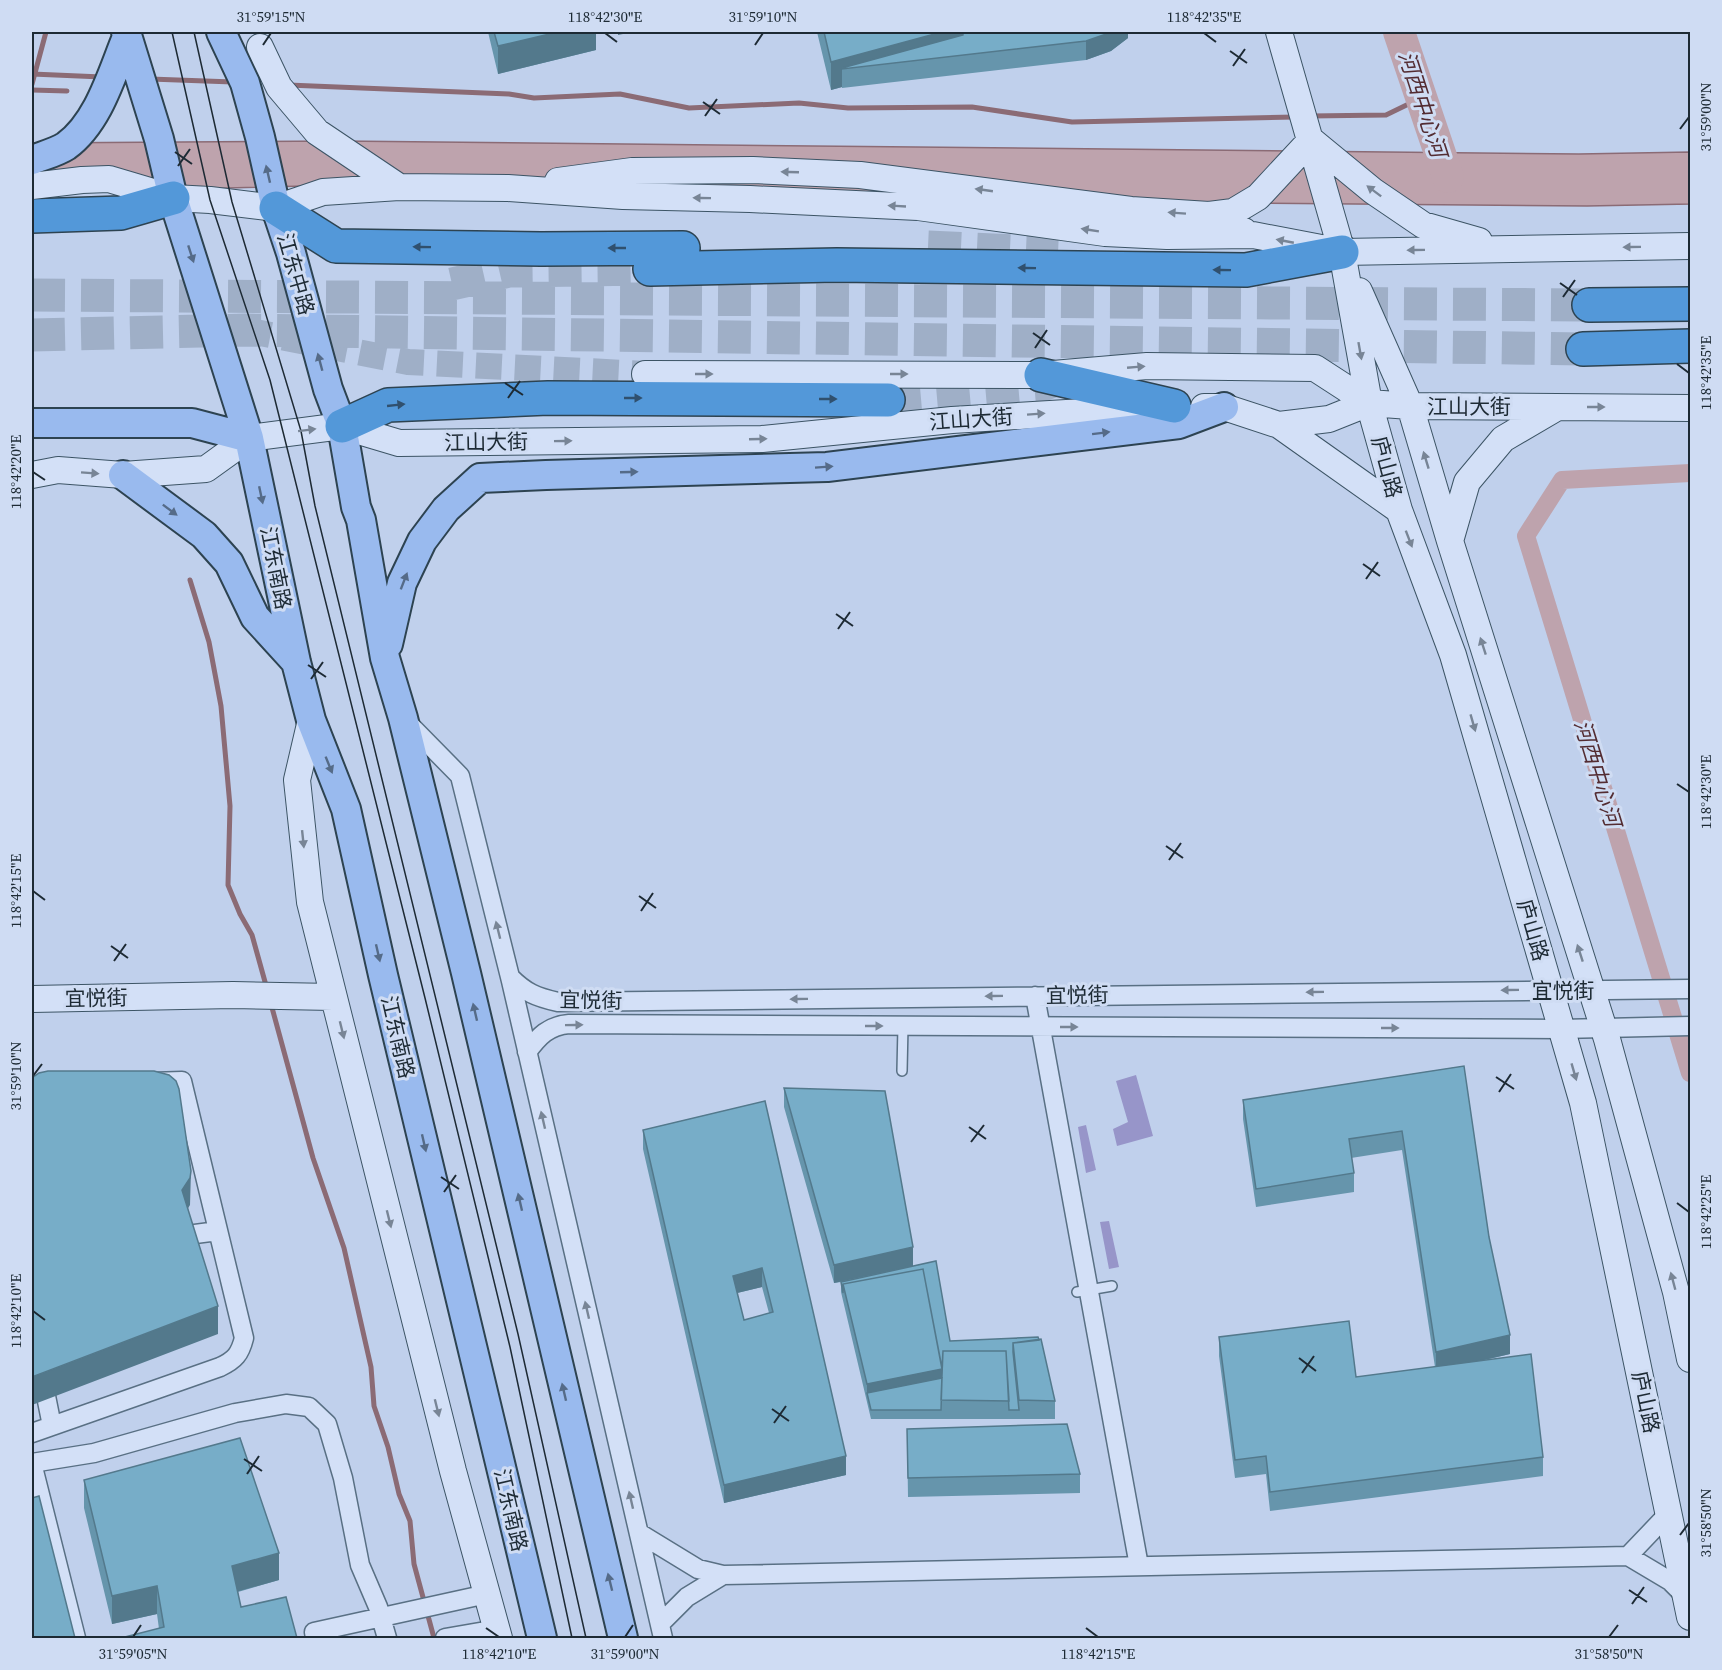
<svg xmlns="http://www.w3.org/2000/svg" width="1722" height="1670" viewBox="0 0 1722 1670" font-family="'Source Serif 4','Noto Sans SC',serif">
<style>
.green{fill:#9795c9}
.water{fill:#bea3ad;stroke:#8b6b75;stroke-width:1.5}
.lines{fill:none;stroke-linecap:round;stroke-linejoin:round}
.stream{stroke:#8b6b75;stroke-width:5}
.canal{stroke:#bea3ad;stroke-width:18}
.river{stroke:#bea3ad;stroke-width:32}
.secondary-tunnel{stroke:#9fafc7;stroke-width:26;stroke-dasharray:26 13;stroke-linecap:butt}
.highway-tunnel{stroke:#9fafc7;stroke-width:33;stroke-dasharray:33 16;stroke-linecap:butt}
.lane-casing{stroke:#597084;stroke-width:12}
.street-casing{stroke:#597084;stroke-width:21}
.secondary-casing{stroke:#3c5465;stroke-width:28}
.primary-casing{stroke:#2d4351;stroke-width:32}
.highway-casing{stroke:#2d4351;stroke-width:36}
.lane{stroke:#d3e0f7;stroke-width:9}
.street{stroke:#d3e0f7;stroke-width:18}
.secondary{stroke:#d3e0f7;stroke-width:26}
.primary{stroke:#99baee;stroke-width:28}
.highway{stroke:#5398d9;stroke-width:33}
.tram{stroke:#1d2a34;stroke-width:1.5}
.wall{fill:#6695ac;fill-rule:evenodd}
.shaded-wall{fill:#53798c}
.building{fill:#77adc8;stroke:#53798c;stroke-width:1.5;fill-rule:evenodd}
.oneway{fill:#788596}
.oneway2{fill:#556b88}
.oneway3{fill:#30506e}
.ticks{fill:none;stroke:#1d2a34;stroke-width:2}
.labels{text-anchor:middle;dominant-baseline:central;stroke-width:6;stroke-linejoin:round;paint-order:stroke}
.street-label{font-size:21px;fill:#1d2a34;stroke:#cfdcf3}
.water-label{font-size:22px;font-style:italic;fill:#532c32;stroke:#cfdcf3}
.neatline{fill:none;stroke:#1d2a34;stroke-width:2}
.ticks-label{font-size:15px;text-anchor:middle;fill:#1d2a34}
</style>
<rect width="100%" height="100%" fill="#c0d0ec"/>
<!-- green -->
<path class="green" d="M 1136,1075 L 1153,1136 L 1117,1146 L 1113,1129 L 1128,1122 L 1116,1081 Z
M 1086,1125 L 1096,1170 L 1086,1173 L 1078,1127 Z
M 1109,1221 L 1119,1267 L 1109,1269 L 1100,1222 Z"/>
<!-- water -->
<path class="water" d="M 340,141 L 1579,154 L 1690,152 L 1690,204 L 1587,206 L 876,200 L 346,185 L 32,193 L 32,143 Z"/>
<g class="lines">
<!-- stream -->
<path class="stream" d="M 32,74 L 102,77
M 150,79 L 233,82
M 32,84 L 46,32
M 288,85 L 509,94 L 534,98 L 620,94 L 689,108 L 799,103 L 848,108 L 972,107 L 1072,122 L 1295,117
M 32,90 L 67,91
M 1310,116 L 1386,115 L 1421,98
M 190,580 L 209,642 L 221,706 L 230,806 L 228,885 L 240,914 L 252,935 L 267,989
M 271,1004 L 313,1158 L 344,1248 L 371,1367 L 374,1406 L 388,1447 L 399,1494 L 410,1521 L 414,1564 L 434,1638"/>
<!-- canal -->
<path class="canal" d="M 1690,473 L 1562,480 L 1526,536 L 1690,1073"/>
<!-- river -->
<path class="river" d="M 1399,32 L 1448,177"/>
<!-- secondary-tunnel -->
<path class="secondary-tunnel" d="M 245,330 L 408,362 L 645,374"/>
<!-- highway-tunnel -->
<path class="highway-tunnel" d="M 928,247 L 1058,253
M 452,284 L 509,271 L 650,269
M 32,295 L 1589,305
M 32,335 L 245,330 L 1583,349
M 888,400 L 1037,387 L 1070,375"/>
<defs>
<path id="lane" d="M 902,1071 L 903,1026
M 1077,1292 L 1112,1286"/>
<path id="street" d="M 405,720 L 460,776 L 511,981 L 663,1638
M 510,977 C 526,993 536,997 558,1002 L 1690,989
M 1035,996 L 1139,1566
M 527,1052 C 539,1036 548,1026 569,1024 L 1561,1029 L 1690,1026
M 172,1237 L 218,1231
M 42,1376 L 52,1426
M 32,1433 L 220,1367 C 235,1360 240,1354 244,1338 L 182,1081 L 151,1082
M 32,1463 L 94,1453 L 235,1413 L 286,1404 L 309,1407 L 327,1424 L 343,1478 L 360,1565 L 378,1607 L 387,1638
M 32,1463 L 76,1638
M 1669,1513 L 1628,1556 L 1670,1581 L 1687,1598
M 639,1533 L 698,1569 L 723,1575 L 687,1597 L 660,1624
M 723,1575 L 1628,1556
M 315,1638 L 314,1632 L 487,1594
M 445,1638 L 497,1629"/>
<path id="secondary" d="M 1279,32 L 1342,252 L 1369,403 L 1399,510 L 1453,655 L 1583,1103 L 1690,1617
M 260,47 L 279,87 L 317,132 L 399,187
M 1311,140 L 1373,191 L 1423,225 L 1479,241
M 558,181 L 632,171 L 753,170 L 860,175 L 1131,210 L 1209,215 L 1244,231
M 32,186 L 82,180 L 109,179 L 173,198 L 210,200 L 276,208 L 323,192 L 399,187 L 508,188 L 623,196 L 750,199 L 918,207 L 1105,233 L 1167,236 L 1253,235 L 1342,252 L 1690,246
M 1209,215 L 1233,212 L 1258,197 L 1311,140
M 1359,291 L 1410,406 L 1450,541 L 1607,1039 L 1676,1292 L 1690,1359
M 645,374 L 1041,375 L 1147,366 L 1315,368 L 1369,403
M 1204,407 L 1224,407 L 1279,425 L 1329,419 L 1369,403 L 1410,406 L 1690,408
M 1279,425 L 1399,510
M 32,475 L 58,470 L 123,475 L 206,469 L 249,438 L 342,426 L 399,443 L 762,439 L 952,420 L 1150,408
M 1450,541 L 1467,482 L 1503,439 L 1556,408
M 311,720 L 297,780 L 310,902 L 453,1471 L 499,1638
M 32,999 L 233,995 L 333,997"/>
<path id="primary" d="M 126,32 L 159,139 L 173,198 L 249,438 L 296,662 L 311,720 L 346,809 L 383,975 L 542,1638
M 221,32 L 245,83 L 260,137 L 276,208 L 291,253 L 328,389 L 342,426 L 356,507 L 361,520 L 385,658 L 403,718 L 466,973 L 623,1638
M 32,160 C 42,156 57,152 66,146 C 99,122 112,73 127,37
M 32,423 L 192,423 L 249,438
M 123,475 L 204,535 L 229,563 L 255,617 L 296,662
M 388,644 L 402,583 L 422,541 L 446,509 L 480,478 L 546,475 L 827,467 L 1179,424 L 1224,407"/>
<path id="highway" d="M 276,208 L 336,246 L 541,249 L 683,248
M 32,216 L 121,213 L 173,198
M 650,269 L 837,265 L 1246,270 L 1342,252
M 1589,305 L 1690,304
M 1583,349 L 1690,346
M 1041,375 L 1174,406
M 342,426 L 388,405 L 548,398 L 888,400"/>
</defs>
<!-- lane casing -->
<use href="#lane" class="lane-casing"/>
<!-- street casing -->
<use href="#street" class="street-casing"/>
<!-- secondary casing -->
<use href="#secondary" class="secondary-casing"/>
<!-- primary casing -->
<use href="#primary" class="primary-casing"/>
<!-- highway casing -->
<use href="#highway" class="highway-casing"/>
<!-- lane -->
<use href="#lane" class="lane"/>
<!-- street -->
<use href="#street" class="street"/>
<!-- secondary -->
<use href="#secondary" class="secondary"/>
<!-- primary -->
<use href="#primary" class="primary"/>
<!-- highway -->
<use href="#highway" class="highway"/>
<!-- tram -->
<path class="tram" d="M 172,32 L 210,200 L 270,380 L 425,998 L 510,1347 L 572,1638
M 194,32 L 232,202 L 301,431 L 315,506 L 518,1334 L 586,1638"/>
</g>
<!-- wall -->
<path class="wall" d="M 488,32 L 596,32 L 596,50 L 498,74 Z
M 817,32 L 1128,32 L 1128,38 L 1111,51 L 1086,60 L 842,88 L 842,87 L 831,90 Z
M 1464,1066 L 1489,1237 L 1510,1354 L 1481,1361 L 1543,1457 L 1543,1476 L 1270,1511 L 1266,1474 L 1235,1478 L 1219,1356 L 1219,1337 L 1356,1377 L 1435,1367 L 1402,1150 L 1351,1158 L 1354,1173 L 1354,1192 L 1256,1207 L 1243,1119 L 1243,1100 Z
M 784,1088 L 913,1266 L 950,1341 L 1038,1337 L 1055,1401 L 1055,1419 L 871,1419 L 841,1292 L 841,1282 L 834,1283 L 784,1107 Z
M 765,1101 L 846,1475 L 724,1503 L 643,1149 L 643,1130 ZM 762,1287 L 769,1313 L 744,1320 L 737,1293 Z
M 907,1429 L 1080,1474 L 1080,1493 L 908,1497 Z
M 84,1480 L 279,1580 L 238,1592 L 241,1607 L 159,1629 L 157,1614 L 112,1624 L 84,1508 Z"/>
<!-- shaded-wall -->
<path class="shaded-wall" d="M 558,32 L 596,32 L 596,50 L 498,74 L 498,46 Z
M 618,32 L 633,32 L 618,35 Z
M 942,32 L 963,32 L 963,54 L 842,68 L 842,87 L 831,90 L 831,62 Z
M 1112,32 L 1128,32 L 1128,38 L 1111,51 L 1086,60 L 1086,41 Z
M 191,1171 L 190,1205 L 182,1218 L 182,1190 Z
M 913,1247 L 913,1266 L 834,1283 L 834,1265 Z
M 762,1268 L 762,1287 L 733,1294 L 733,1276 Z
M 218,1306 L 218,1334 L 32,1405 L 32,1377 Z
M 1510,1335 L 1510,1354 L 1436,1371 L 1436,1352 Z
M 943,1360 L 942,1387 L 867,1394 L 867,1384 Z
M 846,1456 L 846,1475 L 724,1503 L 724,1485 Z
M 279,1553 L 279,1580 L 232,1593 L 232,1566 Z
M 157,1586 L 157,1614 L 112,1624 L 112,1596 Z"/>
<!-- building -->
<path class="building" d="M 494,32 L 558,32 L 498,46 Z
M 824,32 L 942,32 L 831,62 Z
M 963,32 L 1112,32 L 1086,41 L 842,69 L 842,68 L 963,35 Z
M 1464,1066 L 1489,1237 L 1510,1335 L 1436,1352 L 1402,1131 L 1349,1139 L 1354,1173 L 1256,1189 L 1243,1100 Z
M 48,1071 L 154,1071 L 169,1075 L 176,1081 L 179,1089 L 191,1171 L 190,1178 L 182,1190 L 218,1306 L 32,1377 L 32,1078 L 39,1073 Z
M 784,1088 L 885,1091 L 913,1247 L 834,1265 Z
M 765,1101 L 846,1456 L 724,1485 L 643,1130 ZM 762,1268 L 773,1312 L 744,1320 L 733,1276 Z
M 936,1261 L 950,1341 L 1038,1337 L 1039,1340 L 1013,1343 L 1013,1352 L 1019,1410 L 1009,1410 L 1006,1351 L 943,1351 L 942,1368 L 923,1269 L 843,1284 L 843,1293 L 841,1282 Z
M 923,1269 L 942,1369 L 867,1384 L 843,1284 Z
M 1349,1321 L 1356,1377 L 1531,1354 L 1543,1457 L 1270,1492 L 1266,1456 L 1235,1460 L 1219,1337 Z
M 1041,1339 L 1055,1401 L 1019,1400 L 1013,1343 Z
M 943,1351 L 1006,1351 L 1009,1401 L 941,1400 Z
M 942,1378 L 941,1410 L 871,1410 L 867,1393 Z
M 1067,1424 L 1080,1474 L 908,1478 L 907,1429 Z
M 240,1438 L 279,1553 L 232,1566 L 241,1607 L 286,1597 L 297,1638 L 121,1638 L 164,1627 L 157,1586 L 112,1596 L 84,1480 Z
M 39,1496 L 75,1638 L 32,1638 L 32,1498 Z"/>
<!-- one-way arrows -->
<defs><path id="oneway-solid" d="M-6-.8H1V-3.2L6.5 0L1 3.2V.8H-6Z" transform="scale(1.5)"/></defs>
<g class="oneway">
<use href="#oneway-solid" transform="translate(790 172) rotate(-178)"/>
<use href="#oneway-solid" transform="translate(984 190) rotate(-172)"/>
<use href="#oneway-solid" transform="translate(1374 191) rotate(-143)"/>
<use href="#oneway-solid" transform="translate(702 198) rotate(-179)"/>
<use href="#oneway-solid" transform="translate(897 206) rotate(-177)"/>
<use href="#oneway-solid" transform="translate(1177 213) rotate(-176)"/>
<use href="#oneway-solid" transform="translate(1090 230) rotate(-171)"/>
<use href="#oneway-solid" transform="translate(1285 241) rotate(-169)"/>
<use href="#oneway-solid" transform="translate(1632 247) rotate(179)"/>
<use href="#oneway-solid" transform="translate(1416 250) rotate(179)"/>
<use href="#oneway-solid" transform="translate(1360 351) rotate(80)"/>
<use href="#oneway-solid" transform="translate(1136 367) rotate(-5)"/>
<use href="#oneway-solid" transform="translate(704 374)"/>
<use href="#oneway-solid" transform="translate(899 374)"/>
<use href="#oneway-solid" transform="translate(1596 407)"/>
<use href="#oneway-solid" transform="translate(1036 414) rotate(-4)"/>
<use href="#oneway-solid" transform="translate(307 430) rotate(-7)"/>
<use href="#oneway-solid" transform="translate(758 439) rotate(-2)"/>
<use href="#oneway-solid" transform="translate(563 441) rotate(-1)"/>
<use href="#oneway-solid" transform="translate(1426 460) rotate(-107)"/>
<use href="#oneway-solid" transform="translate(90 473) rotate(4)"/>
<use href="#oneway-solid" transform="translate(1409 539) rotate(69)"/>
<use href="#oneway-solid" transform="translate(1483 646) rotate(-108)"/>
<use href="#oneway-solid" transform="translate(1473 723) rotate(74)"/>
<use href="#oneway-solid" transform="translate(303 839) rotate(84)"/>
<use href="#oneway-solid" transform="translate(498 930) rotate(-104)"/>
<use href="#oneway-solid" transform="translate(1580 953) rotate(-108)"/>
<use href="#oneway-solid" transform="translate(1510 990) rotate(179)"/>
<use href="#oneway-solid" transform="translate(1315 992) rotate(179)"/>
<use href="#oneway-solid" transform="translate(994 996) rotate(179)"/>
<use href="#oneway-solid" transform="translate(799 999) rotate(179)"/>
<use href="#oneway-solid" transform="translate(574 1025) rotate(-1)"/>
<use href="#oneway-solid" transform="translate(874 1026)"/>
<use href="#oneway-solid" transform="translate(1069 1027)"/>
<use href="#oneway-solid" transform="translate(1390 1028)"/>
<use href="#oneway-solid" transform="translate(342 1030) rotate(76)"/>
<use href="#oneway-solid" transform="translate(1574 1072) rotate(74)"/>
<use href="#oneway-solid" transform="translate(543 1120) rotate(-103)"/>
<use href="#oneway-solid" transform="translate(389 1219) rotate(76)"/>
<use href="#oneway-solid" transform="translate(1673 1281) rotate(-105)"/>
<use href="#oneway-solid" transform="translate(587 1310) rotate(-103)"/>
<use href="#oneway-solid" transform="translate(437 1408) rotate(76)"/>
<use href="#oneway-solid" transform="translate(631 1500) rotate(-103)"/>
</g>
<g class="oneway2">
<use href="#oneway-solid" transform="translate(268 174) rotate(-103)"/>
<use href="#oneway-solid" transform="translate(191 254) rotate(72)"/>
<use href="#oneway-solid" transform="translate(320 362) rotate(-105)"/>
<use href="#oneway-solid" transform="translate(1101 433) rotate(-7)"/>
<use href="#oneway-solid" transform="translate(824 467) rotate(-4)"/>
<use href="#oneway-solid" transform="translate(629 472) rotate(-2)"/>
<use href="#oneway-solid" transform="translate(261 495) rotate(78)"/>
<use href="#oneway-solid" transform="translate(170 510) rotate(37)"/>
<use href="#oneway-solid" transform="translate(404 581) rotate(-69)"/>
<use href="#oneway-solid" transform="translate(329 765) rotate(68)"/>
<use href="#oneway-solid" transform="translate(378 953) rotate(77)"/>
<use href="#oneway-solid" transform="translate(475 1012) rotate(-103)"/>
<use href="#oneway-solid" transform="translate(424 1143) rotate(77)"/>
<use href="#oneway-solid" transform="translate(520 1202) rotate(-103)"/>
<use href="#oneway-solid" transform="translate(564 1392) rotate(-103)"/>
<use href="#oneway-solid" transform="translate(610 1582) rotate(-104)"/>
</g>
<g class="oneway3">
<use href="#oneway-solid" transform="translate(422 247) rotate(-179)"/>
<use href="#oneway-solid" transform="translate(617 248) rotate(180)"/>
<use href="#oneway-solid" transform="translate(1027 268) rotate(-179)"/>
<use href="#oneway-solid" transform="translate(1222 270) rotate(-179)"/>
<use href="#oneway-solid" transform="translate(633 398)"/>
<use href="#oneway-solid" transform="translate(828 399)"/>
<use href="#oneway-solid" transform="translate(396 405) rotate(-6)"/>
</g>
<!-- ticks -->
<path class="ticks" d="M 605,33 L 617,42M 1204,33 L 1216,42M 263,45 L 271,33M 755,45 L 763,33M 1230,51 L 1247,63M 1233,66 L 1245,49M 703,102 L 720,114M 705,116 L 717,99M 1680,129 L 1689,117M 175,152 L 192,164M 178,166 L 190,149M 1560,283 L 1577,295M 1563,297 L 1575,280M 1033,333 L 1050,345M 1035,348 L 1047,330M 1677,364 L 1689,373M 505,383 L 523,395M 508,398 L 520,381M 33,472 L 45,480M 1363,564 L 1380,576M 1366,579 L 1378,562M 836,614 L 853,626M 838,629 L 850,612M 308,665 L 326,677M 311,679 L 323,662M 1677,784 L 1689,792M 1166,846 L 1183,858M 1169,860 L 1181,843M 33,891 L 45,900M 639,896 L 656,908M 641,911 L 653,893M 111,946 L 128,958M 114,961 L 126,944M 33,1076 L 42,1064M 1496,1077 L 1514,1089M 1499,1092 L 1511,1074M 969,1127 L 986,1139M 971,1142 L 984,1125M 441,1177 L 459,1189M 444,1192 L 456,1175M 1677,1203 L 1689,1212M 33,1311 L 45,1320M 1299,1358 L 1316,1371M 1302,1373 L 1314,1356M 772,1409 L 789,1421M 774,1423 L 786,1406M 244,1459 L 262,1471M 247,1474 L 259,1456M 1680,1535 L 1689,1523M 1629,1590 L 1647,1602M 1632,1604 L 1644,1587M 486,1628 L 499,1637M 1086,1628 L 1098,1637M 133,1637 L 141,1625M 625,1637 L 633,1625M 1609,1637 L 1618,1625"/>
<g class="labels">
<!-- street labels -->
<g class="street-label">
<text transform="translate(296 274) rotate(74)">江东中路</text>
<text x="1469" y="406">江山大街</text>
<text transform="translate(971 419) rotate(-4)">江山大街</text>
<text transform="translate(486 442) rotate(-1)">江山大街</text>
<text transform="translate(1387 467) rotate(75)">庐山路</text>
<text transform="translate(276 568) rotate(79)">江东南路</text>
<text transform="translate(1533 930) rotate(74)">庐山路</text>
<text x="1563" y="990">宜悦街</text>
<text transform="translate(1077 995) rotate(-1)">宜悦街</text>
<text transform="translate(96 998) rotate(-1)">宜悦街</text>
<text transform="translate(591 1000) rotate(1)">宜悦街</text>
<text transform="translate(398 1037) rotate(77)">江东南路</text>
<text transform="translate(1646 1402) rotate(78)">庐山路</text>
<text transform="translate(511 1510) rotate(77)">江东南路</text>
</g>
<!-- water labels -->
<g class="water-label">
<text transform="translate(1423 104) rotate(72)">河西中心河</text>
<text transform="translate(1598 773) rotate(73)">河西中心河</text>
</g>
</g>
<!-- border -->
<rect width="1722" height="1670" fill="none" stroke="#cfdcf3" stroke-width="66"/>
<rect x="33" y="33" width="1656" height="1604" class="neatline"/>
<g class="ticks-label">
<text x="271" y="22">31°59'15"N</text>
<text x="605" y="22">118°42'30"E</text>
<text x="763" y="22">31°59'10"N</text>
<text x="1204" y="22">118°42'35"E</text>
<text transform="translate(1706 117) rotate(-90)" y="5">31°59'00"N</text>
<text transform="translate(1706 373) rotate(-90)" y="5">118°42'35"E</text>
<text transform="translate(16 472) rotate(-90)" y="5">118°42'20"E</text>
<text transform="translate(1706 792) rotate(-90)" y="5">118°42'30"E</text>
<text transform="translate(16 891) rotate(-90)" y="5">118°42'15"E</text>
<text transform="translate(16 1076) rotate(-90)" y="5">31°59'10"N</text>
<text transform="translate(1706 1212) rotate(-90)" y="5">118°42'25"E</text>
<text transform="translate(16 1311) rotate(-90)" y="5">118°42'10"E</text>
<text transform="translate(1706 1523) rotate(-90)" y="5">31°58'50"N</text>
<text x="133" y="1659">31°59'05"N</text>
<text x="499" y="1659">118°42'10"E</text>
<text x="625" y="1659">31°59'00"N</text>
<text x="1098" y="1659">118°42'15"E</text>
<text x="1609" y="1659">31°58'50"N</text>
</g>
</svg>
